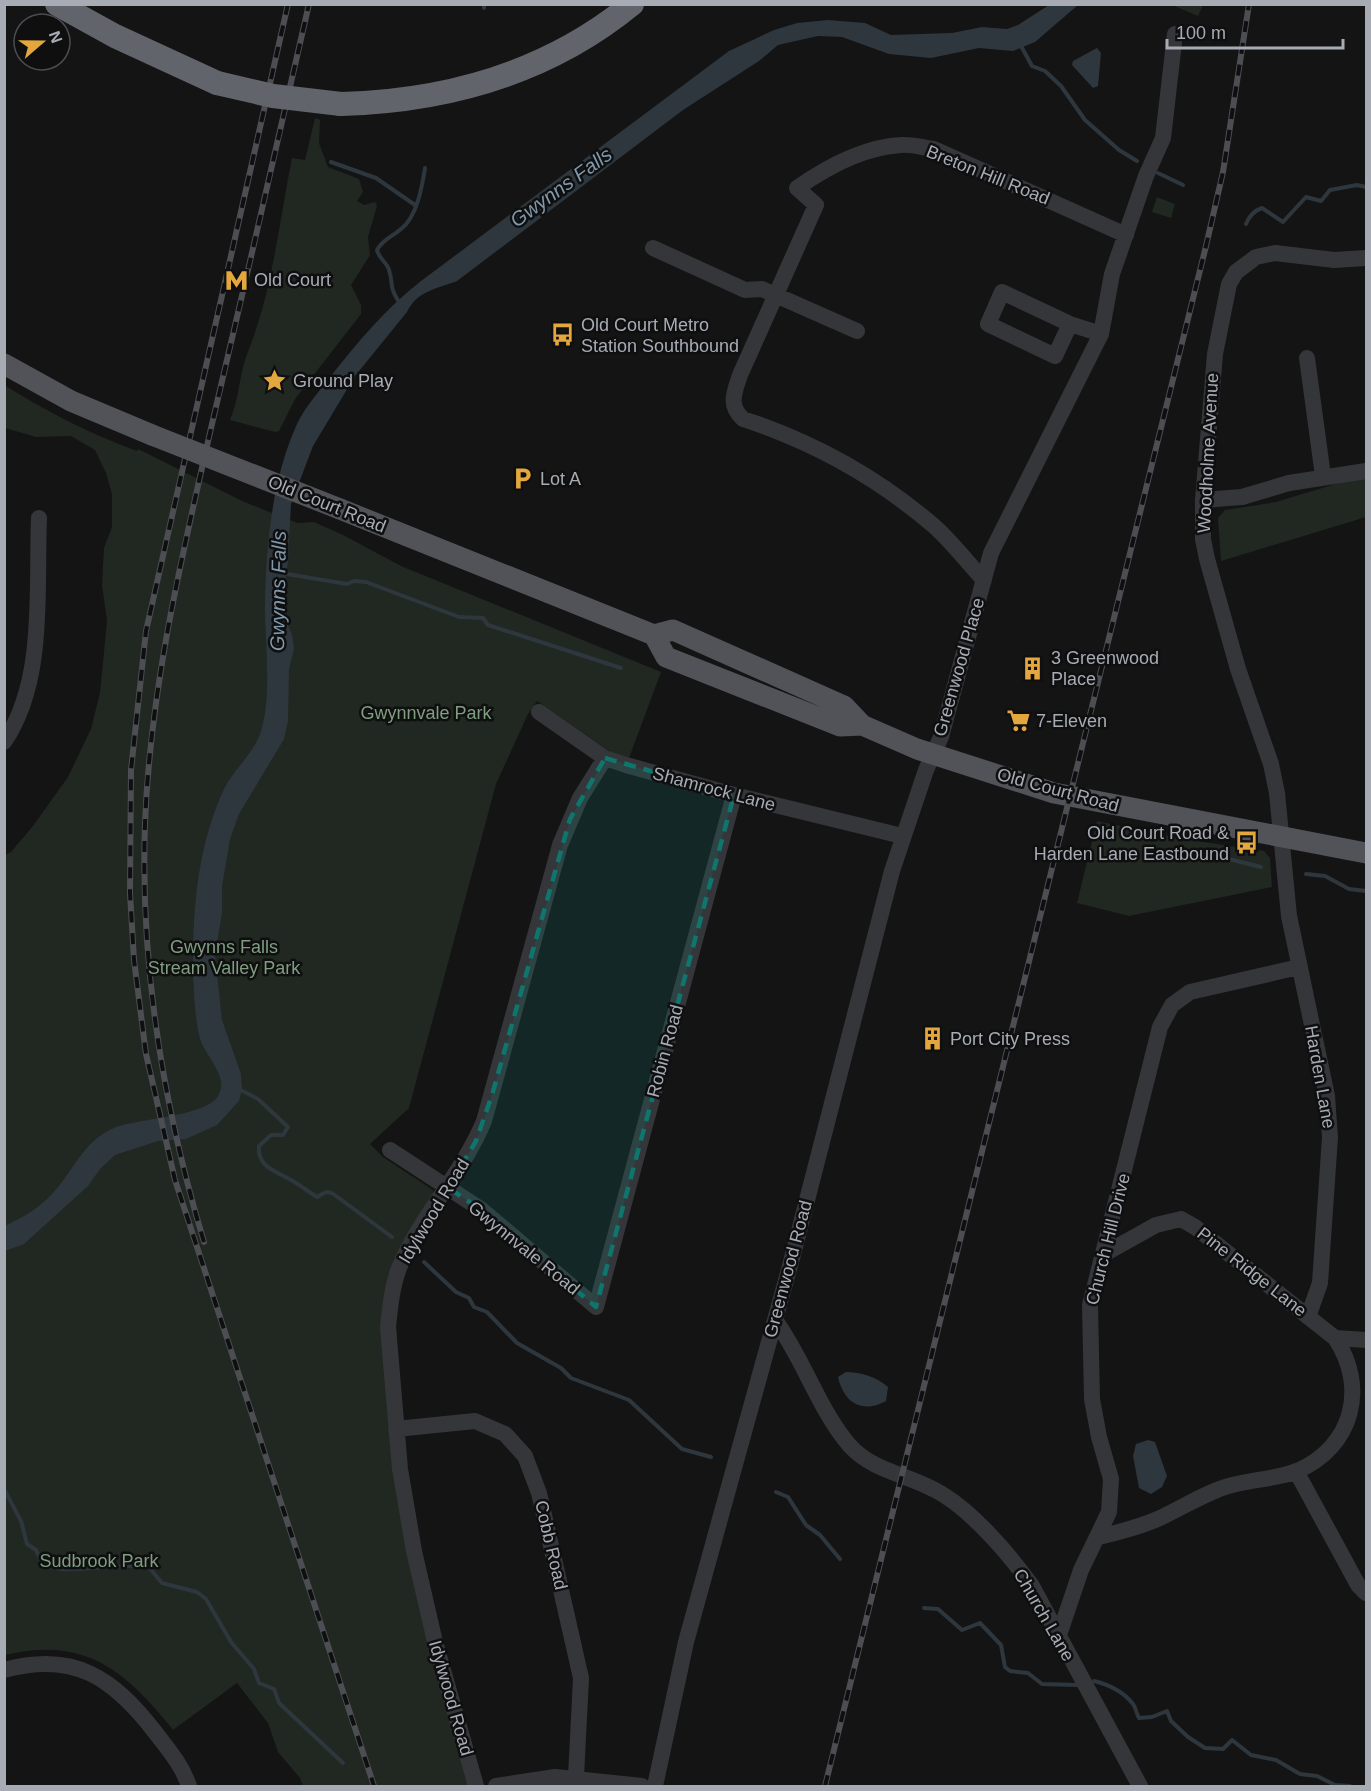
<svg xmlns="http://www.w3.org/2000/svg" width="1371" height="1791" viewBox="0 0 1371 1791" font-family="Arial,sans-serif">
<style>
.green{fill:#202821}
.water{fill:#2e373d}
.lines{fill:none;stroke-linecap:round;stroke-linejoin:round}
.stream{stroke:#2e373d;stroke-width:4}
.minor{stroke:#35363a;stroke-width:16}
.major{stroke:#515359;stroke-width:21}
.highway{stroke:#61646a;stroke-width:24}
.rail-casing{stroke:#4c4e53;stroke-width:6}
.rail{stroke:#0f0f10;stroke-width:4;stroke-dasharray:11;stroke-linecap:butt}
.major-bridge{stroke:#515359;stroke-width:21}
.highway-bridge{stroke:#61646a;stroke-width:24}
.marked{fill:#0f766e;fill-opacity:0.2;stroke:#0f766e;stroke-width:4.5;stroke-dasharray:12 8;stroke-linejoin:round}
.labels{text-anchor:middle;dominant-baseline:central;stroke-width:5;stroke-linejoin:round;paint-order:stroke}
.street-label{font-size:18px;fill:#a6abb4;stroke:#0f0f10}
.poi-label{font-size:18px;fill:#a6abb4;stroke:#0f0f10;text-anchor:start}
.park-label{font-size:18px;fill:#7f9e80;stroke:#0f0f10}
.water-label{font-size:20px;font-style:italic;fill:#8099ad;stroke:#0f0f10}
</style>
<rect width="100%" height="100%" fill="#141415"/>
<!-- green -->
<path class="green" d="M 1172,5 L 1203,5 L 1198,16 Z
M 315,118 L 320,120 L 319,143 L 328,167 L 359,179 L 363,192 L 357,201 L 364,205 L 375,202 L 377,206 L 368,237 L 370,255 L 351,285 L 361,305 L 361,314 L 295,399 L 279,431 L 275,432 L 230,420 C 240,397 239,372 249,349 C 273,288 279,222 292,158 L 305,160 Z
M 1157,197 L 1175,204 L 1171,218 L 1152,212 Z
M 4,385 C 46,411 90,434 137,451 L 138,449 L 242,501 L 297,523 L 314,522 L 343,535 L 401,566 L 661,672 L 629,758 L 611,752 L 537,701 L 528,714 L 496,784 L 409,1108 L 370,1144 L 383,1157 L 433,1190 L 433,1195 L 393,1261 L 407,1553 L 428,1646 L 469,1786 L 303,1786 L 300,1778 L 278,1752 L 268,1723 L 237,1683 L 173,1730 C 125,1670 85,1636 5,1655 L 5,855 L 11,852 L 33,826 L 68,777 L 91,729 L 100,693 L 107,621 L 102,585 L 104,548 L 112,527 L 112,494 L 106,473 L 95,450 L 71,436 L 36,437 L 5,428 Z
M 1366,478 L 1366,517 L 1221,561 L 1218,518 L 1225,510 L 1276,502 L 1342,482 Z
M 1097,821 L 1183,839 L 1264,851 L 1270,858 L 1272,887 L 1129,916 L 1077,903 Z"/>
<!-- water -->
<path class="water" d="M 1049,5 L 1078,5 L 1035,42 L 1013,51 L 979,48 L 931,58 L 889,54 L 842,37 L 818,36 L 778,45 L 759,61 L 683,110 L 457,281 C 436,289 417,291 407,312 L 355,376 L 313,446 L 291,504 L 288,561 L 284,590 L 286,620 L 292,635 L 294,649 L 289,669 L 288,721 L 284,739 L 239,814 L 230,839 L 222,886 L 222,913 L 215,955 L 222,1020 L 241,1074 L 242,1089 L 239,1101 L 217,1125 L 186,1139 L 158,1141 L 115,1155 L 100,1169 L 88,1186 L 24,1244 L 5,1251 L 5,1226 C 20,1219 36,1210 48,1198 C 73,1174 81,1142 114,1128 C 138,1118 205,1117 218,1096 C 229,1079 209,1059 202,1044 C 194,1026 193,974 193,952 C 194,895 200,841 224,789 C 234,769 255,752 261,731 C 272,697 265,642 265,605 C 266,545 272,479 297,424 C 305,407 319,392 330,377 C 358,342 386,308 421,281 L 729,51 L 774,30 L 797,23 L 828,20 L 865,23 L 891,35 L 952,33 L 982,27 L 1007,29 L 1018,25 Z
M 1097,48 L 1101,53 L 1098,86 L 1093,88 L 1072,65 L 1073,61 Z
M 846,1372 C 860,1372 877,1377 888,1387 L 886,1401 C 862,1414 844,1403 838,1377 Z
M 1148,1440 L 1155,1442 L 1167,1476 L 1162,1487 L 1151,1494 L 1139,1488 L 1133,1456 L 1136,1444 Z"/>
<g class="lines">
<!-- stream -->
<path class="stream" d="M 484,8 L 484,4
M 1021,46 L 1032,66 L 1045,71 L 1061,86 L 1085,120 L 1119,150 L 1137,161
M 331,162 L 376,178 L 415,205
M 1158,173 L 1183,185
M 1246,224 C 1249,216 1253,211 1262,208 L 1283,222 L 1306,197 L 1321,201 L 1330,190 L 1357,185 L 1366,187
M 399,302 C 388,285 394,285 389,270 C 387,262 379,259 377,250 C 383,239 392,237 401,229 C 417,217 422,187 425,168
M 281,573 L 347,584 L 354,581 L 366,582 L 459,617 L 483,618 L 488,625 L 621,668
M 1188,856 L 1221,857 L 1261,867
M 1306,874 L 1325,876 L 1349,889 L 1366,891
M 237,1088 L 258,1099 L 288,1127 L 283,1135 L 271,1135 L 259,1146 C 257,1168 278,1172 293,1181 C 301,1186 309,1192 317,1197 L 326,1192 L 332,1193 L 392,1237
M 424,1262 L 456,1292 L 469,1298 L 474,1307 L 487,1312 L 517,1343 L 561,1368 L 571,1378 L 629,1400 L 682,1449 L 711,1457
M 4,1489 L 21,1521 L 27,1544 L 36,1550 L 42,1563 L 60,1569 L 75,1569 L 147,1565 L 162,1583 L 197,1592 L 206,1599 L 231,1642 L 254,1669 L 259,1683 L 274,1689 L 279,1703 L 343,1763
M 776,1492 L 788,1497 L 806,1525 L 820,1535 L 840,1559
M 924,1608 L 938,1609 L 962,1630 L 980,1623 L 1001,1645 L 1005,1667 L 1010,1671 L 1028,1673 L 1042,1684 L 1078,1685
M 1094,1681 C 1110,1685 1123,1691 1133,1704 C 1136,1708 1136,1713 1139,1718 L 1152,1717 L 1167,1711 L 1171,1721 L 1188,1737 L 1205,1748 L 1223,1749 L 1232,1740 L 1251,1755 L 1276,1760 L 1300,1774 L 1317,1776 L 1335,1785 L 1350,1786"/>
<!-- minor -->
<path class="minor" d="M 653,248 L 745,290 L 762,289 L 857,331
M 1070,324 L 1055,356 L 988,324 L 1002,292 L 1070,324 L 1101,334
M 1307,358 L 1323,476
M 1203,500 L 1242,497 L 1289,483 L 1366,471
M 984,580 C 967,562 952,542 934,526 C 878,478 813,442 743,419 C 728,405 734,393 740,375 L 816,205 L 797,188 C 827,167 863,147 901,145 C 912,144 924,148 934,149 L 1126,235
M 539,712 L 605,758 L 626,765 L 734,795 L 902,836
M 4,742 C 46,681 36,590 39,518
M 390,1150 L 482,1210 L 596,1307 L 734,795
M 1104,1254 L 1156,1225 L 1181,1219 L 1195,1227 L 1335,1338 L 1366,1340
M 1308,1317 L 1320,1283 L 1330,1137 L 1327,1096 L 1289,916 L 1277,793 L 1271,764 L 1238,669 L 1207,559 L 1203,539 L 1203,500 L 1215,354 L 1229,284 L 1236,272 L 1256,257 L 1275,253 L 1334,260 L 1366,258
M 775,1320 C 803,1358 820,1412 850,1446 C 873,1471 906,1474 935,1490 C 970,1508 1009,1554 1032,1586 L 1140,1786
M 396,1429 L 475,1421 L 505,1434 L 525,1456 L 539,1493 L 581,1678 L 576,1777
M 1296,1471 L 1358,1585 L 1366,1593
M 1099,1537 C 1120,1532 1140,1527 1160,1518 C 1179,1509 1197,1498 1217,1490 C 1242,1479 1272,1481 1297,1471 C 1353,1447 1368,1387 1335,1338
M 1058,1638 L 1081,1570 L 1109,1512 L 1111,1479 L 1099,1437 L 1092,1399 L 1090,1305 L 1160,1027 L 1172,1005 L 1190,992 L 1299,967
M 4,1670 C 75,1651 113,1678 155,1732 C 168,1749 182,1765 189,1786
M 476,1786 L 435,1642 L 414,1551 L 400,1469 L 388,1327 C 390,1307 392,1287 399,1268 C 420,1217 462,1174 484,1121 L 560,845 L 580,798 L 605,758
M 496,1786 L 555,1777 L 642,1786
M 655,1786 L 686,1642 L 791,1262 L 892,871 L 926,770 L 941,737 L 991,553 L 1101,334 L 1112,274 L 1146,176 L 1163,138 L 1175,34"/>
<!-- major -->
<path class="major" d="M 4,364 L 71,401 L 152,435
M 340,509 L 654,635 L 673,630 L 844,706 L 862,725
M 654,635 L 666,657 L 840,726 L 862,725 L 917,749 L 1054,793 L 1366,853"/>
<!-- highway -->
<path class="highway" d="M 57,4 L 115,36 L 217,83
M 341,104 C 447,101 548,73 632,4"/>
<defs>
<path id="rail" d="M 288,4 L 146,631 L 131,770 L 130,893 L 134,960 L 146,1054 L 175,1180 L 374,1786
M 204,1242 C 163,1106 140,966 145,824 C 150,688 182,556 212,424 C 245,284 277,145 309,4
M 825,1786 L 1206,246 L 1223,172 L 1249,4"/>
</defs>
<!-- rail casing -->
<use href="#rail" class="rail-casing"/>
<!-- rail -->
<use href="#rail" class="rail"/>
<!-- major-bridge -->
<path class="major-bridge" d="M 152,435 L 340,509"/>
<!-- highway-bridge -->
<path class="highway-bridge" d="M 217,83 L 273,96 L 341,104"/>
</g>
<!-- marked area -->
<path class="marked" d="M 605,758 L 734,795 L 596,1307 L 482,1210 L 448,1188 L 476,1141 L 492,1095 L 570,819 Z"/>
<!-- icons -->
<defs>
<symbol id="metro-bare" viewBox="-9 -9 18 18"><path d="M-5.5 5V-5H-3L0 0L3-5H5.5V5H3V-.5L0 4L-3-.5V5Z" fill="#e3a73e" stroke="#0f0f10" stroke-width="2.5" paint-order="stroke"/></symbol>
<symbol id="bus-bare" viewBox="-9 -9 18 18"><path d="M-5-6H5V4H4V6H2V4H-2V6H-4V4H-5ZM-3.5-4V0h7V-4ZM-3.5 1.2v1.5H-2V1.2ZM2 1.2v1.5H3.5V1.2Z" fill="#e3a73e" stroke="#0f0f10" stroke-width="2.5" paint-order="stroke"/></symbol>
<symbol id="sight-bare" viewBox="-9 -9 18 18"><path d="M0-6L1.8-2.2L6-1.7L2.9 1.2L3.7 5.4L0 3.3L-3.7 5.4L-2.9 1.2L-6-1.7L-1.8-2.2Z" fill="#e3a73e" stroke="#0f0f10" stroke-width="2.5" paint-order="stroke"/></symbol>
<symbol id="parking-bare" viewBox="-9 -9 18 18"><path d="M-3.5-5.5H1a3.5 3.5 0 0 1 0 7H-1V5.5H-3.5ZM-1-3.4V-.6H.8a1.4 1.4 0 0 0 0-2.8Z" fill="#e3a73e" stroke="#0f0f10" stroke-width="2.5" paint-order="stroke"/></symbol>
<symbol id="building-bare" viewBox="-9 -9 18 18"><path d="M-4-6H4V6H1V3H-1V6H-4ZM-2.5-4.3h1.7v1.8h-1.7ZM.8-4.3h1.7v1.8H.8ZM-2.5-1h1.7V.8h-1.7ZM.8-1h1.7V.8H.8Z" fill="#e3a73e" stroke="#0f0f10" stroke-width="2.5" paint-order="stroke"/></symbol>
<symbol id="supermarket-bare" viewBox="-9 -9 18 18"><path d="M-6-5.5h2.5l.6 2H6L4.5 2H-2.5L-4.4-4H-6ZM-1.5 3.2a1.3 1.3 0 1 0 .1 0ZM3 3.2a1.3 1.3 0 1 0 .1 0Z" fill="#e3a73e" stroke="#0f0f10" stroke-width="2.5" paint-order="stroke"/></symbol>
</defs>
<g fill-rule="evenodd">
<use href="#metro-bare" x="220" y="264" width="33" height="33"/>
<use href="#bus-bare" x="546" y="318" width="33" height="33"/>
<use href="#sight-bare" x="258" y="364" width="33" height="33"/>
<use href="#parking-bare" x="506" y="462" width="33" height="33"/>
<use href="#building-bare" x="1016" y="652" width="33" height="33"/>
<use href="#supermarket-bare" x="1002" y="704" width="33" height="33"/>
<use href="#bus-bare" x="1230" y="826" width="33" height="33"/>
<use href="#building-bare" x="916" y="1022" width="33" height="33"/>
</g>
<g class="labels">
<!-- street labels -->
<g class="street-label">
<text transform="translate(988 175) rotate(22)">Breton Hill Road</text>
<text transform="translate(1208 453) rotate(-87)">Woodholme Avenue</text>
<text transform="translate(327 504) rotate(22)">Old Court Road</text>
<text transform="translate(959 667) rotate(-74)">Greenwood Place</text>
<text transform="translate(714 789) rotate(15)">Shamrock Lane</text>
<text transform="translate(1058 790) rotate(15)">Old Court Road</text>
<text transform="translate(665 1051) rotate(-75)">Robin Road</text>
<text transform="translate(1320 1077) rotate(80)">Harden Lane</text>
<text transform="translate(434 1211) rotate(-59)">Idylwood Road</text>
<text transform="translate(1108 1239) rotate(-76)">Church Hill Drive</text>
<text transform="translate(524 1248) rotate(39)">Gwynnvale Road</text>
<text transform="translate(788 1269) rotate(-75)">Greenwood Road</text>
<text transform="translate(1252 1272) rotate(38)">Pine Ridge Lane</text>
<text transform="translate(551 1545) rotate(77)">Cobb Road</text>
<text transform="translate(1044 1615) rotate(60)">Church Lane</text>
<text transform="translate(451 1698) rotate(74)">Idylwood Road</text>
</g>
<!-- poi labels -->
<g class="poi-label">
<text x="254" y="280">Old Court</text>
<text x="581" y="325">Old Court Metro<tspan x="581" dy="21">Station Southbound</tspan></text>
<text x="293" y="381">Ground Play</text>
<text x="540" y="479">Lot A</text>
<text x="1051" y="658">3 Greenwood<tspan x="1051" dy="21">Place</tspan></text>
<text x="1036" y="721">7-Eleven</text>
<text x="1229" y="833" text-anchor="end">Old Court Road &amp;<tspan x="1229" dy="21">Harden Lane Eastbound</tspan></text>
<text x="950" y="1039">Port City Press</text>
</g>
<!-- park labels -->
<g class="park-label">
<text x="426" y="713">Gwynnvale Park</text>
<text x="224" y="947">Gwynns Falls<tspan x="224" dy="21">Stream Valley Park</tspan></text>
<text x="99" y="1561">Sudbrook Park</text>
</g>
<!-- water labels -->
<g class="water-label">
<text transform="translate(561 187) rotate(-36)">Gwynns Falls</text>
<text transform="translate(278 591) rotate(-89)">Gwynns Falls</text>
</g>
</g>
<!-- border -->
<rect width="1371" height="1791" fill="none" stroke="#a6abb4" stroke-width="12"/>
<!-- north arrow -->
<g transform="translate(42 42) rotate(70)"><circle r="28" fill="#0f0f10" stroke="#4b4d52" stroke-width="1.5"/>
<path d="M0-4.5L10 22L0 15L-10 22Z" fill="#e3a73e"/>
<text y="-9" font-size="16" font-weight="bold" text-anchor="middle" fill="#a6abb4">N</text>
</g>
<!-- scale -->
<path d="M1167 39v9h176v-9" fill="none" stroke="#a6abb4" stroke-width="3"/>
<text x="1176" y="39" font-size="18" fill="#a6abb4" stroke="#0f0f10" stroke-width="4.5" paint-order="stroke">100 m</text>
</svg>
